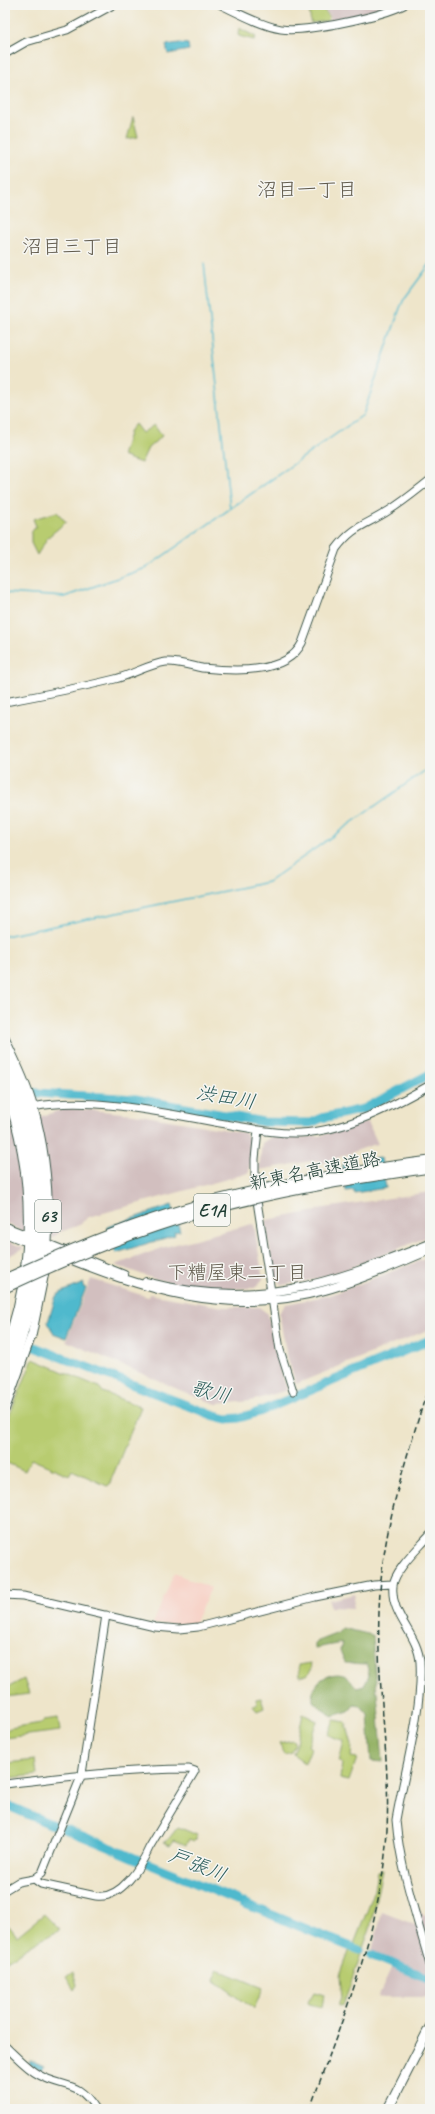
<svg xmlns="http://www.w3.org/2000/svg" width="435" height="2114" viewBox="0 0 435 2114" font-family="Caveat,'Klee One',sans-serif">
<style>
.built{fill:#f7d1c6}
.industrial{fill:#d2bfbf}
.green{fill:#b8cc70;stroke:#6c8452}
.forest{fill:#92b062;stroke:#58764b}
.water{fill:#50b9cd;stroke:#387b80}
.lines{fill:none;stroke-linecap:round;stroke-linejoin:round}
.stream{stroke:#50b9cd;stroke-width:1.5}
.river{stroke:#50b9cd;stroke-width:9}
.secondary-casing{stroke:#3e564a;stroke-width:9}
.primary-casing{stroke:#3e564a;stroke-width:10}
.highway-casing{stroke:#3e564a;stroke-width:11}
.secondary{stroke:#fff;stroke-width:7}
.primary{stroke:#fff;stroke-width:8}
.highway{stroke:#fff;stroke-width:9}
.rail{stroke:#1f3d34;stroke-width:1.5;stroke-dasharray:6 3;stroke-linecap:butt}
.highway-bridge-casing{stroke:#3e564a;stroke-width:11;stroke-linecap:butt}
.highway-bridge{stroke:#fff;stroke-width:9}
.labels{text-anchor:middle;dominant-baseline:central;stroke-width:3;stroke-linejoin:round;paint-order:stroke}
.shield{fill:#f6f6f2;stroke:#60746d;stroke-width:1}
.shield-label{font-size:18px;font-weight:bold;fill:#1f3d34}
.street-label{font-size:19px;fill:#1f3d34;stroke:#f6f6f2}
.neighbourhood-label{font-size:20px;fill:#625c4e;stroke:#f6f6f2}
.water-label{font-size:20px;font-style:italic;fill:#2b5c5a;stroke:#f6f6f2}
</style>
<rect width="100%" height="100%" fill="#f6f6f2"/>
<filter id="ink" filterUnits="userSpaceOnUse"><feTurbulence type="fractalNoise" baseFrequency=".025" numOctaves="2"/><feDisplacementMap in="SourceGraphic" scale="8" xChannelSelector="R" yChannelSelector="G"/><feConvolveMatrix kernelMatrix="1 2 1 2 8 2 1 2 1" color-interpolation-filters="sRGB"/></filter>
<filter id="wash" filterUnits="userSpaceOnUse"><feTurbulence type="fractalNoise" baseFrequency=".012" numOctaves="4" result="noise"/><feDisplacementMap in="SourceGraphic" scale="16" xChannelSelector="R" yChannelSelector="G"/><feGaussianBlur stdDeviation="0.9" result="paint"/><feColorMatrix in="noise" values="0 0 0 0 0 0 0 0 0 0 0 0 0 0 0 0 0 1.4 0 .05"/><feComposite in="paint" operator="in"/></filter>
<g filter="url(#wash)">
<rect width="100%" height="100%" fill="#eee5ca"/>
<!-- built -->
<path class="built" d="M 174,1573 L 211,1588 L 194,1624 L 153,1624 Z"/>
<!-- industrial -->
<path class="industrial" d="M 320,5 L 394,5 L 376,11 L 330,21 L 330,16 Z
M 68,1108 L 134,1114 L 245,1133 L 251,1141 L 249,1172 L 245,1174 L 89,1217 L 77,1226 L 60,1232 L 51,1239 L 38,1117 Z
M 5,1118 L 12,1120 L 23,1178 L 25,1232 L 5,1223 Z
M 366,1122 L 368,1122 L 378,1144 L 372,1145 L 324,1163 L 318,1160 L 259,1170 L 262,1143 L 271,1137 L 296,1138 L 319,1136 Z
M 430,1192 L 430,1236 L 347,1269 L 317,1279 L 283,1285 L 274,1278 L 266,1222 L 267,1220 L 317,1211 L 318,1209 Z
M 252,1224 L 254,1225 L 263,1279 L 255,1288 L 213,1289 L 182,1285 L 152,1278 L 115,1265 L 165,1247 Z
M 5,1240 L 24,1248 L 5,1258 Z
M 430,1257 L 430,1329 L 296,1384 L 286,1352 L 279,1313 L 286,1304 L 330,1295 Z
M 91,1279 L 148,1297 L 149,1294 L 223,1307 L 259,1307 L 268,1314 L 275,1352 L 287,1390 L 251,1401 L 217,1404 L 196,1397 L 66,1341 Z
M 355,1594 L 353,1608 L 330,1607 L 329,1600 Z
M 417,1908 L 430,1920 L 430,1997 L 378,1997 L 394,1963 L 371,1954 L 382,1912 L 416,1925 Z"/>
<!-- green -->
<path class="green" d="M 308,5 L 319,5 L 329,16 L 328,21 L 311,23 Z
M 239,28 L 256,37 L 254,40 L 239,36 L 238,35 Z
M 133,117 L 138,137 L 127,139 Z
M 135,424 L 142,433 L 154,425 L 162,436 L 148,448 L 141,463 L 122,456 L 130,430 Z
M 57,512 L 66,522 L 48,537 L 37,555 L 31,543 L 31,533 L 36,526 L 33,519 Z
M 33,1359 L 99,1387 L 103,1392 L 141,1407 L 109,1485 L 107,1486 L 72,1470 L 69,1475 L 31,1459 L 25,1471 L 5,1462 L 5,1426 Z
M 311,1663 L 312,1668 L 307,1675 L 300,1676 L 299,1665 Z
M 24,1679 L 29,1694 L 5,1697 L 5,1689 Z
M 261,1698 L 264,1708 L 257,1711 L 252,1705 L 257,1705 L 256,1699 Z
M 303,1714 L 317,1721 L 308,1746 L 311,1748 L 305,1763 L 293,1754 L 296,1747 Z
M 58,1718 L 60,1731 L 5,1738 L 5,1731 L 10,1728 L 41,1723 L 44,1720 Z
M 334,1720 L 346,1722 L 352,1745 L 351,1757 L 357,1758 L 349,1781 L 340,1779 L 342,1763 L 339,1762 L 344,1741 L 328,1735 Z
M 293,1740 L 295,1745 L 291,1752 L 285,1754 L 279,1743 Z
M 35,1760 L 37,1775 L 8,1778 L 7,1763 Z
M 178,1827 L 197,1835 L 194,1841 L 189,1839 L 186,1845 L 174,1840 L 171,1845 L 164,1842 L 167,1841 Z
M 382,1870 L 370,1928 L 363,1948 L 354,1944 L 373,1896 L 377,1871 Z
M 44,1914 L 60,1930 L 39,1941 L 5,1962 L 5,1928 L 9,1926 L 17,1936 Z
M 350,1949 L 361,1954 L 343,2006 L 339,2005 L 342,1997 L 340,1976 Z
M 217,1969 L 263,1988 L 254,2009 L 214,1980 Z
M 73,1972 L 77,1985 L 74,1990 L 66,1977 Z
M 314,1992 L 324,1995 L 322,2007 L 309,2004 L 308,2002 Z
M 54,2101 L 58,2109 L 40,2109 Z"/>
<!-- forest -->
<path class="forest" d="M 342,1628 L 372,1635 L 383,1762 L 371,1761 L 368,1714 L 361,1706 L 354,1705 L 349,1711 L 332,1716 C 327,1712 320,1709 317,1705 C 301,1687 333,1665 349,1678 C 352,1681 354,1685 357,1688 L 364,1686 L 369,1676 L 367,1664 L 345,1663 L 340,1650 L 342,1643 L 315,1648 L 315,1642 L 338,1633 Z"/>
<!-- water -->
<path class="water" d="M 179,43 L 188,44 L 189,50 L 168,54 L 166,45 Z
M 381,1158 L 386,1188 L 354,1193 L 354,1190 L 346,1191 L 342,1165 L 352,1163 L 353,1169 L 364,1167 L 363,1160 Z
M 172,1205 L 180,1231 L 174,1232 L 175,1235 L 116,1253 L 107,1227 Z
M 84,1283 L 83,1287 L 86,1288 L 66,1338 L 53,1333 L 48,1322 L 56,1296 L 62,1292 Z
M 30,2060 L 44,2066 L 42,2070 L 31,2065 L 29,2062 Z"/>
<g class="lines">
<!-- stream -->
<path class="stream" d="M 204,263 L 230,509
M 5,593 L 64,597 L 146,568 L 363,415 L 400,308 L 404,299 L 430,264
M 5,936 L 268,882 L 430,767"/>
<!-- river -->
<path class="river" d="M 21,1092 L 136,1099 L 263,1122 L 311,1123 L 322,1118 L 364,1109 L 430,1074
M 21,1342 L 215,1416 L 227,1419 L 239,1418 L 259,1412 L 430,1340
M 5,1803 L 5,1804
M 11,1807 L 53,1825
M 65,1829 L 114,1849
M 120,1852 L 139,1860
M 147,1863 L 237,1900
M 243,1903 L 328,1938
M 331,1939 L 359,1950
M 371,1955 L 428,1978"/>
</g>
</g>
<g filter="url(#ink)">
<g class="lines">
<defs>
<path id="secondary" d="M 221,5 C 238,13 262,26 281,29 C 304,33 383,16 404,5
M 5,54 L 26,42 L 67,30 L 113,5
M 5,702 C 42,695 79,688 115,679 C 132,675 149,664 166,662 C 178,661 191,666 202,668 C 233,671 286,675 302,643 L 336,549 C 354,525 365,526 388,511 C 403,502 416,491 430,480
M 33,1107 C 93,1095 172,1115 231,1125 C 254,1129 277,1134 300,1133 C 346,1131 391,1107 430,1085
M 258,1130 L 255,1159 L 255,1188 L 280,1350 L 293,1391
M 430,1535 C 420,1547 394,1570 393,1586 C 390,1615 418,1634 420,1662 C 423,1709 404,1773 396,1820 C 400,1869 417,1918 430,1965
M 5,1595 L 23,1596 L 155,1627 L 179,1629 L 198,1627 L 315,1597 L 374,1585 L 393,1584
M 5,1784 C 67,1777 127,1769 189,1769 L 195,1771 L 149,1848 C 141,1866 121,1900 96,1896 L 41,1884 L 34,1879
M 5,1890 L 18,1882 L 34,1879 L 42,1873 L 82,1774 L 106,1615
M 5,2046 C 16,2056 26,2068 39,2075 C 65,2089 77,2079 96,2109"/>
<path id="primary" d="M 5,1039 C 15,1061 27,1084 33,1107 C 47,1154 50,1205 47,1253
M 5,1089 C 35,1172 36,1266 5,1349
M 5,1227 L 23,1234
M 5,1233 L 22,1240
M 52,1246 L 124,1275
M 52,1252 C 144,1289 226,1318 325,1290 C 361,1280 396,1264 430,1250
M 146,1282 C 256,1311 329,1284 430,1244
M 5,1409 L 32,1334 L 46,1265"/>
<path id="highway" d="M 5,1054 C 59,1170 49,1271 5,1387
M 5,1071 C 45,1176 44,1264 5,1369
M 388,2109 L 430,2027"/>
</defs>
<!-- secondary casing -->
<use href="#secondary" class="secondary-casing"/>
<!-- primary casing -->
<use href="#primary" class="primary-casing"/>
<!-- highway casing -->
<use href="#highway" class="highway-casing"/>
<!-- secondary -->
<use href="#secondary" class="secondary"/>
<!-- primary -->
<use href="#primary" class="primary"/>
<!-- highway -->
<use href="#highway" class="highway"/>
<!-- rail -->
<path class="rail" d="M 310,2109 C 339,2026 376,1943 385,1855 C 394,1774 376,1693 379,1612 C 381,1530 406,1459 430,1382"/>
<defs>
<path id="highway-bridge" d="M 5,1279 C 59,1254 114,1231 171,1213 C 255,1187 343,1172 430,1161
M 5,1288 C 75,1255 146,1227 221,1207 C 289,1189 360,1178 430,1168"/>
</defs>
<!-- highway-bridge casing -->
<use href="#highway-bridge" class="highway-bridge-casing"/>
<!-- highway-bridge -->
<use href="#highway-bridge" class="highway-bridge"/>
</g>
</g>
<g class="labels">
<!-- shield labels -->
<g class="shield">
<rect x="194" y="1194" width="36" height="32" rx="3"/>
<rect x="35" y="1200" width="26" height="32" rx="3"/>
</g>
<g class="shield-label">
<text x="212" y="1210">E1A</text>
<text x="48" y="1216">63</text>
</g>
<!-- street labels -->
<g class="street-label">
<text transform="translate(315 1171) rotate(-11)">新東名高速道路</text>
</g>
<!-- neighbourhood labels -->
<g class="neighbourhood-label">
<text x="307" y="189">沼目一丁目</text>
<text x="72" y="246">沼目三丁目</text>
<text x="237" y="1272">下糟屋東二丁目</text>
</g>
<!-- water labels -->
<g class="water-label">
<text transform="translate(226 1097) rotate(10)">渋田川</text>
<text transform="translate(211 1392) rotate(14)">歌川</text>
<text transform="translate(198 1865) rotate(22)">戸張川</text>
</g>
</g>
<!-- margin -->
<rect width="435" height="2114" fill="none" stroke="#f6f6f2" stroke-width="20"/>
</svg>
